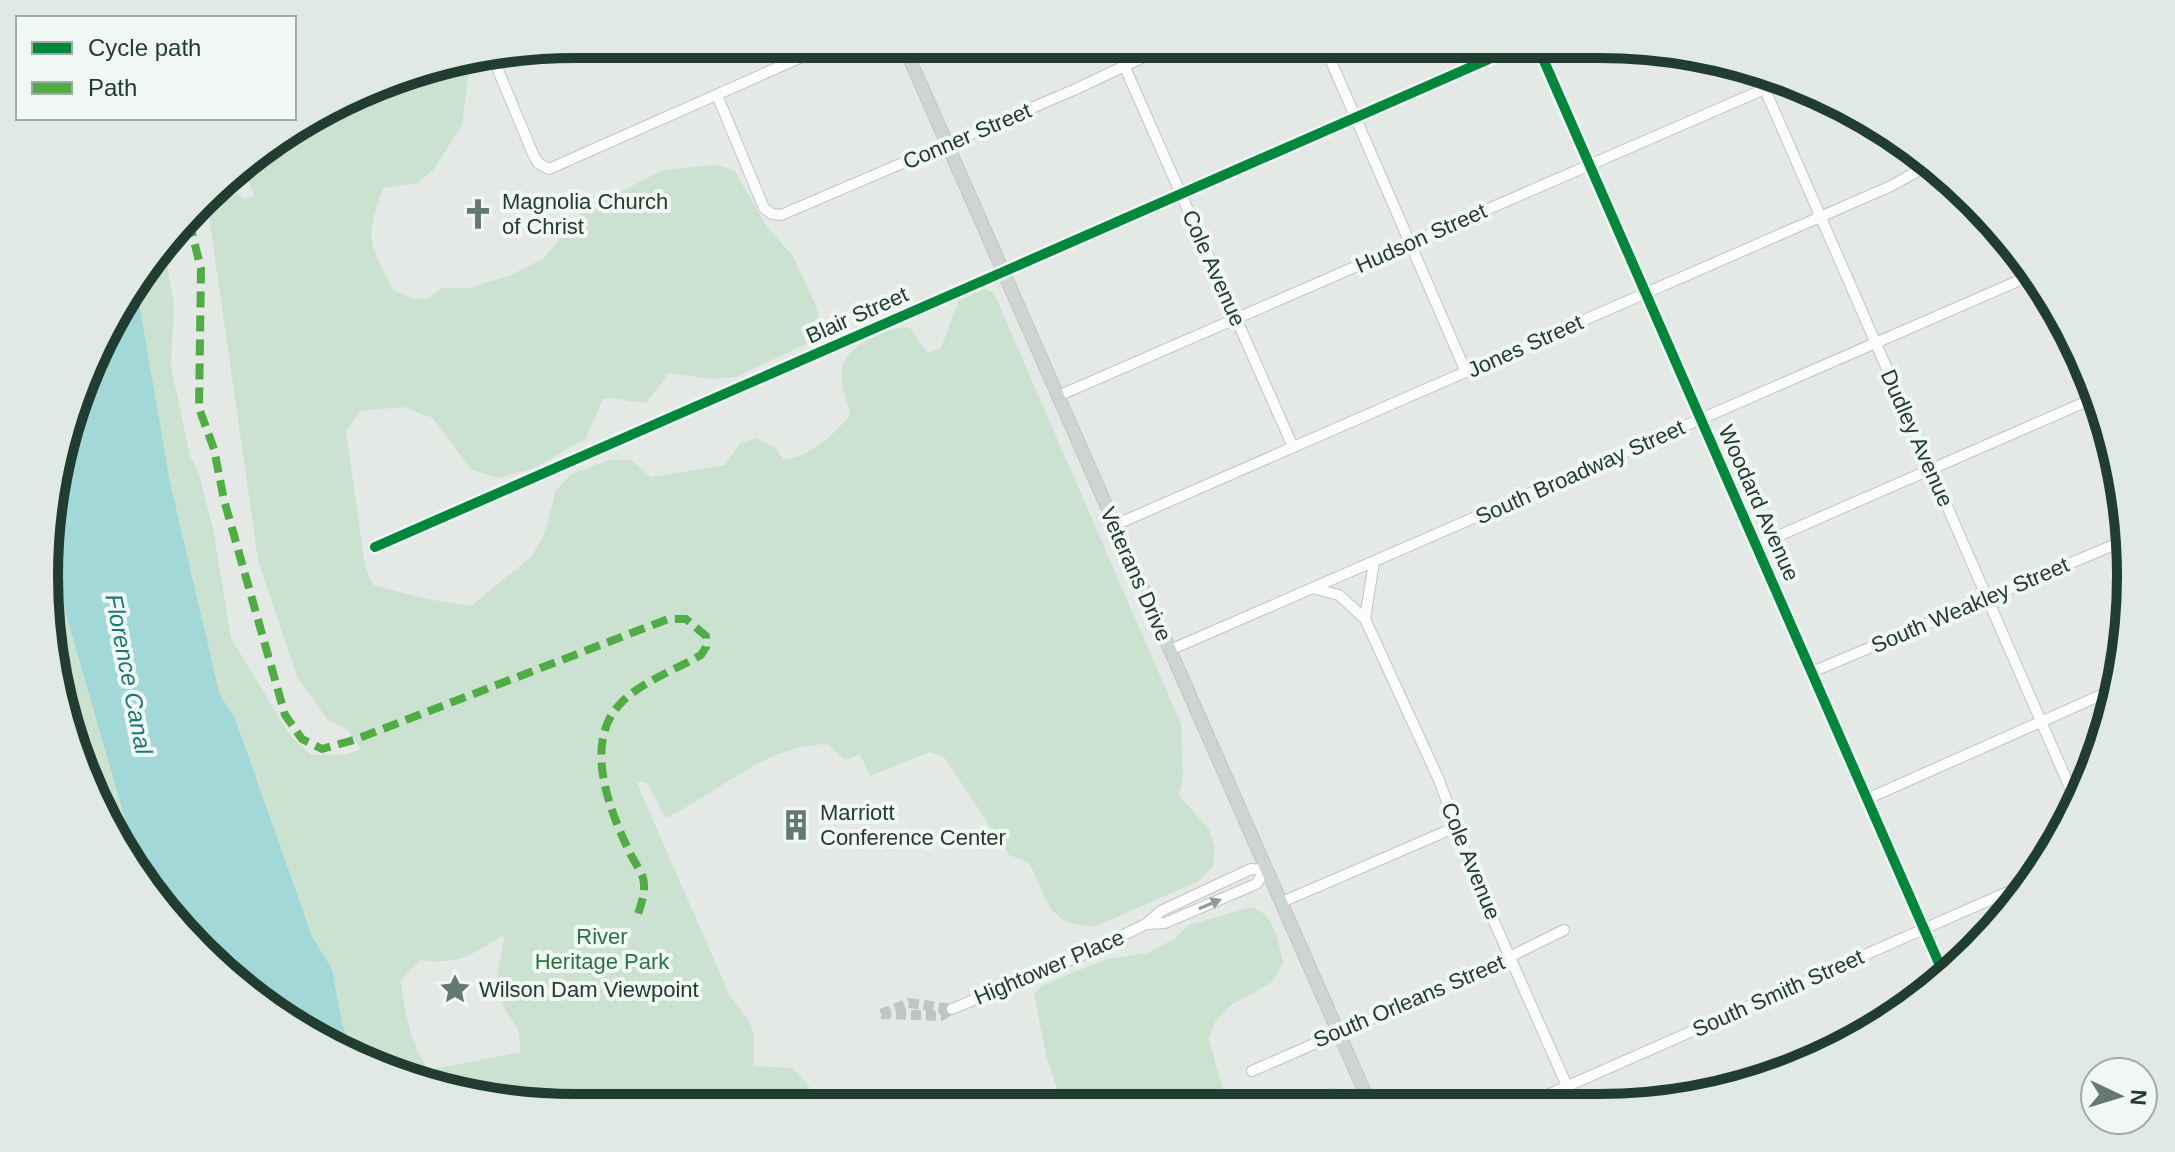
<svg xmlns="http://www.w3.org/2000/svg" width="2175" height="1152" viewBox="0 0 2175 1152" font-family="Helvetica,sans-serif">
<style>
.green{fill:#cce2d0;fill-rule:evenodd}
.water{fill:#a3d8d8}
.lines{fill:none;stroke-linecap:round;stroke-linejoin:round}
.minor-tunnel{stroke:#bdc6c2;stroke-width:10;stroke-dasharray:10 5;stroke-linecap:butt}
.minor-casing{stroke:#c1c6c3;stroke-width:12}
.major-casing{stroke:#bcc5c1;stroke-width:14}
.minor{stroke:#fbfcfb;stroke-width:10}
.major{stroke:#cdd5d2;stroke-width:12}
.quiet{stroke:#52ac45;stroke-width:8;stroke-dasharray:16 8;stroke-linecap:butt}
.cycleway-casing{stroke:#f1f8f4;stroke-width:15}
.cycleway{stroke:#00873e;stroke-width:10}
.oneway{fill:#8e9c96}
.labels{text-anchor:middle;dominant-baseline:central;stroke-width:8;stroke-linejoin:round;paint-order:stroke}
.street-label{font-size:22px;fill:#213c31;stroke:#f1f8f4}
.poi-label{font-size:22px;fill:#213c31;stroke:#f1f8f4;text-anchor:start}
.park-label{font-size:22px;fill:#2a743d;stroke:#f1f8f4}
.water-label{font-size:24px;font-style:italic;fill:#1a7679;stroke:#f1f8f4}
.rim{fill:none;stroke:#213c31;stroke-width:10}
</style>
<rect width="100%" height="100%" fill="#e4e9e6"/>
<!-- green -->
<path class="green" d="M 470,62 L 462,125 L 434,169 L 418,183 L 383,188 C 364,244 369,241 394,291 L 415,299 L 428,298 L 442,288 L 469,288 L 511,275 L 544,258 L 583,211 L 663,170 L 716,165 L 734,170 L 767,227 L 793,256 L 816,306 L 821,325 L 806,344 L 736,377 L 712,379 L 669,373 L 646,403 C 630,403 620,396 603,399 L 586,438 L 535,468 L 498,478 L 472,470 L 433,418 L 403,407 L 361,411 L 346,431 L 365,566 L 373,585 C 402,593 443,604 472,605 L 531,557 L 544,535 L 556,490 L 572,474 L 609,460 L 631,460 L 651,477 L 725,465 L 740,443 L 756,438 L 776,448 L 783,460 C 805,459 839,432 850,414 C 847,400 839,384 842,369 C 846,346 888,326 910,328 L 928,353 L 941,348 L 959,300 L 985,289 L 994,293 L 1181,724 L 1183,778 L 1179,795 L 1210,831 L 1215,848 L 1213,866 L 1199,881 L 1096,926 C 1045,926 1049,899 1029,863 L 1009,855 L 944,757 L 930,752 L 870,776 L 860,754 L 845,760 L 827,744 C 765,745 720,792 666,818 L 647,783 L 636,781 L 730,996 C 755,1028 755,1023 753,1066 L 792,1068 L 809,1086 L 811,1106 L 542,1107 L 438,1090 L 354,1058 L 342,1023 L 332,969 L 312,936 L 235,718 L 220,695 L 170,482 L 135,279 L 164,248 L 174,304 L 171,366 L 190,456 L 198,471 L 213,528 L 231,638 L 289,734 L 311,755 L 347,754 L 361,749 L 348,731 L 328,720 L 298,679 L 258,560 L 207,203 L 232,175 L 237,193 L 244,199 L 254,196 L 243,163 L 252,154 L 405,72 ZM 505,934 C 502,954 493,980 500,999 C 511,1026 521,1018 520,1052 L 429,1070 C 409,1041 405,1014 401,980 L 421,960 C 463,965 471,954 505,934 Z
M 50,559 L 139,868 L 85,780 L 45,611 Z
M 1251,907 C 1275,914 1278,941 1283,963 L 1272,982 L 1230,1006 L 1215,1022 L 1209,1039 L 1227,1105 L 1062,1105 L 1046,1055 L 1034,994 L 1042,986 L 1076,971 L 1108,959 L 1147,953 L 1174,939 L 1189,925 Z
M 1335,1087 L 1346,1092 L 1351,1104 L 1312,1104 L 1321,1091 Z"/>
<!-- water -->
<path class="water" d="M 135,279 L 170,482 L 220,695 L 235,718 L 312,936 L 332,969 L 342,1023 L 354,1058 L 252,998 L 176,927 L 139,868 L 50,559 L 62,439 Z"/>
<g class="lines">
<!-- minor-tunnel -->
<path class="minor-tunnel" d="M 881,1014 L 909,1003 L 952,1009
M 881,1014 L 941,1016 L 952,1009"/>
<defs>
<path id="minor" d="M 1115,45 L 1293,447
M 1324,45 L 1466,372
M 1537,45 L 1945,977
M 493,58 L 533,154 L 538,163 L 549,169 L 831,44
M 1756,69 L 2078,806
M 717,95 L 764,208 L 772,214 L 781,215 L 1076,89 L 1169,45
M 1058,396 L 1785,80
M 1115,525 L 1891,186 L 1932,163
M 1755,546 L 2099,396
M 375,547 L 1521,45
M 1374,562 L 1365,619 L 1439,780 L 1477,883 L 1575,1104
M 1316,589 L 1339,595 L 1365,619
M 1170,650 L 2034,274
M 1812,672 L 2128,539
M 1869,798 L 2117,688
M 1282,902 L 1456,827
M 952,1009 L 1085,954 L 1146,924 L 1161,911 L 1251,869 L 1266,870 L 1256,884 L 1165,923 L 1146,924
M 1252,1071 L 1481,971 L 1564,930
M 1527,1104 L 2028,883"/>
<path id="major" d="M 903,44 L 1370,1104"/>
</defs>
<!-- minor casing -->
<use href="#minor" class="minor-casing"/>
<!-- major casing -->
<use href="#major" class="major-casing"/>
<!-- minor -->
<use href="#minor" class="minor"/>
<!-- major -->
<use href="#major" class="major"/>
<!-- quiet -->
<path class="quiet" d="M 189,221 L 201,269 L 199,408 L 214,449 L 224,500 L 285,715 L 302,739 L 322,749 L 354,740 L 668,619 L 686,619 L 706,636 L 706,647 L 701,655 C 675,670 643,681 622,702 C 582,741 609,809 629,851 C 633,860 640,869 643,878 C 646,890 642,902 638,914"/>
<defs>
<path id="cycleway" d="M 1537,45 L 1945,977
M 375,547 L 1521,45"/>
</defs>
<!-- cycleway casing -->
<use href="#cycleway" class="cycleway-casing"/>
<!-- cycleway -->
<use href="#cycleway" class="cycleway"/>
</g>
<!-- one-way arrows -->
<defs><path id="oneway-solid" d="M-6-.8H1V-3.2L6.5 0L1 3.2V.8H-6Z" transform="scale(2)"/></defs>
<use class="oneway" href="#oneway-solid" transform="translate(1210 904) rotate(-23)"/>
<!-- icons -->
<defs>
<symbol id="church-bare" viewBox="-9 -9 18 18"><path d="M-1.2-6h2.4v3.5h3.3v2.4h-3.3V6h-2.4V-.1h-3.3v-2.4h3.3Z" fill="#657970" stroke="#f1f8f4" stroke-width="2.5" paint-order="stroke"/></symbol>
<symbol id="building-bare" viewBox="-9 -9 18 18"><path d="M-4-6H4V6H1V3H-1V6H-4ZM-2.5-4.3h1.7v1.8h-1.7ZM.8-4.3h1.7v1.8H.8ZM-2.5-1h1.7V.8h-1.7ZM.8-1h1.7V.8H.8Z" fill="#657970" stroke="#f1f8f4" stroke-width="2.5" paint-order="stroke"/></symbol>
<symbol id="sight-bare" viewBox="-9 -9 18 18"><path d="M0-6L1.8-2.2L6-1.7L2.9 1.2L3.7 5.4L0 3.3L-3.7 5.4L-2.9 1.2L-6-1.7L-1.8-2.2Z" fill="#657970" stroke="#f1f8f4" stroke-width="2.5" paint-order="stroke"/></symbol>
</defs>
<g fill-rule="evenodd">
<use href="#church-bare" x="456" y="192" width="44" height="44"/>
<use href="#building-bare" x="774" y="803" width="44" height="44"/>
<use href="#sight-bare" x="433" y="967" width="44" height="44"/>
</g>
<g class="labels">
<!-- street labels -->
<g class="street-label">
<text transform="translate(967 136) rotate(-23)">Conner Street</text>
<text transform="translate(1421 238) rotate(-24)">Hudson Street</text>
<text transform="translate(1214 268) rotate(66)">Cole Avenue</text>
<text transform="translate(857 315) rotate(-24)">Blair Street</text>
<text transform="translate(1525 346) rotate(-24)">Jones Street</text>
<text transform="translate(1917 438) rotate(66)">Dudley Avenue</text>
<text transform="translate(1580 472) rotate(-24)">South Broadway Street</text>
<text transform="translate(1759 503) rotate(66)">Woodard Avenue</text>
<text transform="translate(1136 574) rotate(66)">Veterans Drive</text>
<text transform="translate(1970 605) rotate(-23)">South Weakley Street</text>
<text transform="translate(1471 861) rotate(68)">Cole Avenue</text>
<text transform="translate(1049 967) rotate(-23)">Hightower Place</text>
<text transform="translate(1778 993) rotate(-24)">South Smith Street</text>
<text transform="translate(1409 1001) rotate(-23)">South Orleans Street</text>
</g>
<!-- poi labels -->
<g class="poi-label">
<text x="502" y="201">Magnolia Church<tspan x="502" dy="25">of Christ</tspan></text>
<text x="820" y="812">Marriott<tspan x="820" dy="25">Conference Center</tspan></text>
<text x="479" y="989">Wilson Dam Viewpoint</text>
</g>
<!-- park labels -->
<g class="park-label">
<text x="602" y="936">River<tspan x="602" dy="25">Heritage Park</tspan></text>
</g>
<!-- water labels -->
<g class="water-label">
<text transform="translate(129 674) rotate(79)">Florence Canal</text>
</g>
</g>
<!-- crop -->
<path d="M0 0H2175V1152H0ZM576 58H1599A518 518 0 0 1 2117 576V576A518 518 0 0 1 1599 1094H576A518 518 0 0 1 58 576V576A518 518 0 0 1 576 58Z" fill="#e0e9e4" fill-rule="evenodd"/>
<path class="rim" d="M576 58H1599A518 518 0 0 1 2117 576V576A518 518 0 0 1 1599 1094H576A518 518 0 0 1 58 576V576A518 518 0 0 1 576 58Z"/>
<!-- legend -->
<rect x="16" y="16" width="280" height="104" fill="#f1f8f4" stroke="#9eada6" stroke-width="2"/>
<rect x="32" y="42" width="40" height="12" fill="#00873e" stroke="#9eada6" stroke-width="2"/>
<text x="88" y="56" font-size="24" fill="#213c31">Cycle path</text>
<rect x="32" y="82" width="40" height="12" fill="#52ac45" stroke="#9eada6" stroke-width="2"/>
<text x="88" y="96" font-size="24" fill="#213c31">Path</text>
<!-- north arrow -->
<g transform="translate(2119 1096) rotate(94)"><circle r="38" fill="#f1f8f4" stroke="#9eada6" stroke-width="2"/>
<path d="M0-6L14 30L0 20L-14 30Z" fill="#657970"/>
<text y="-12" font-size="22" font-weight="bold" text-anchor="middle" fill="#213c31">N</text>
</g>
</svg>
